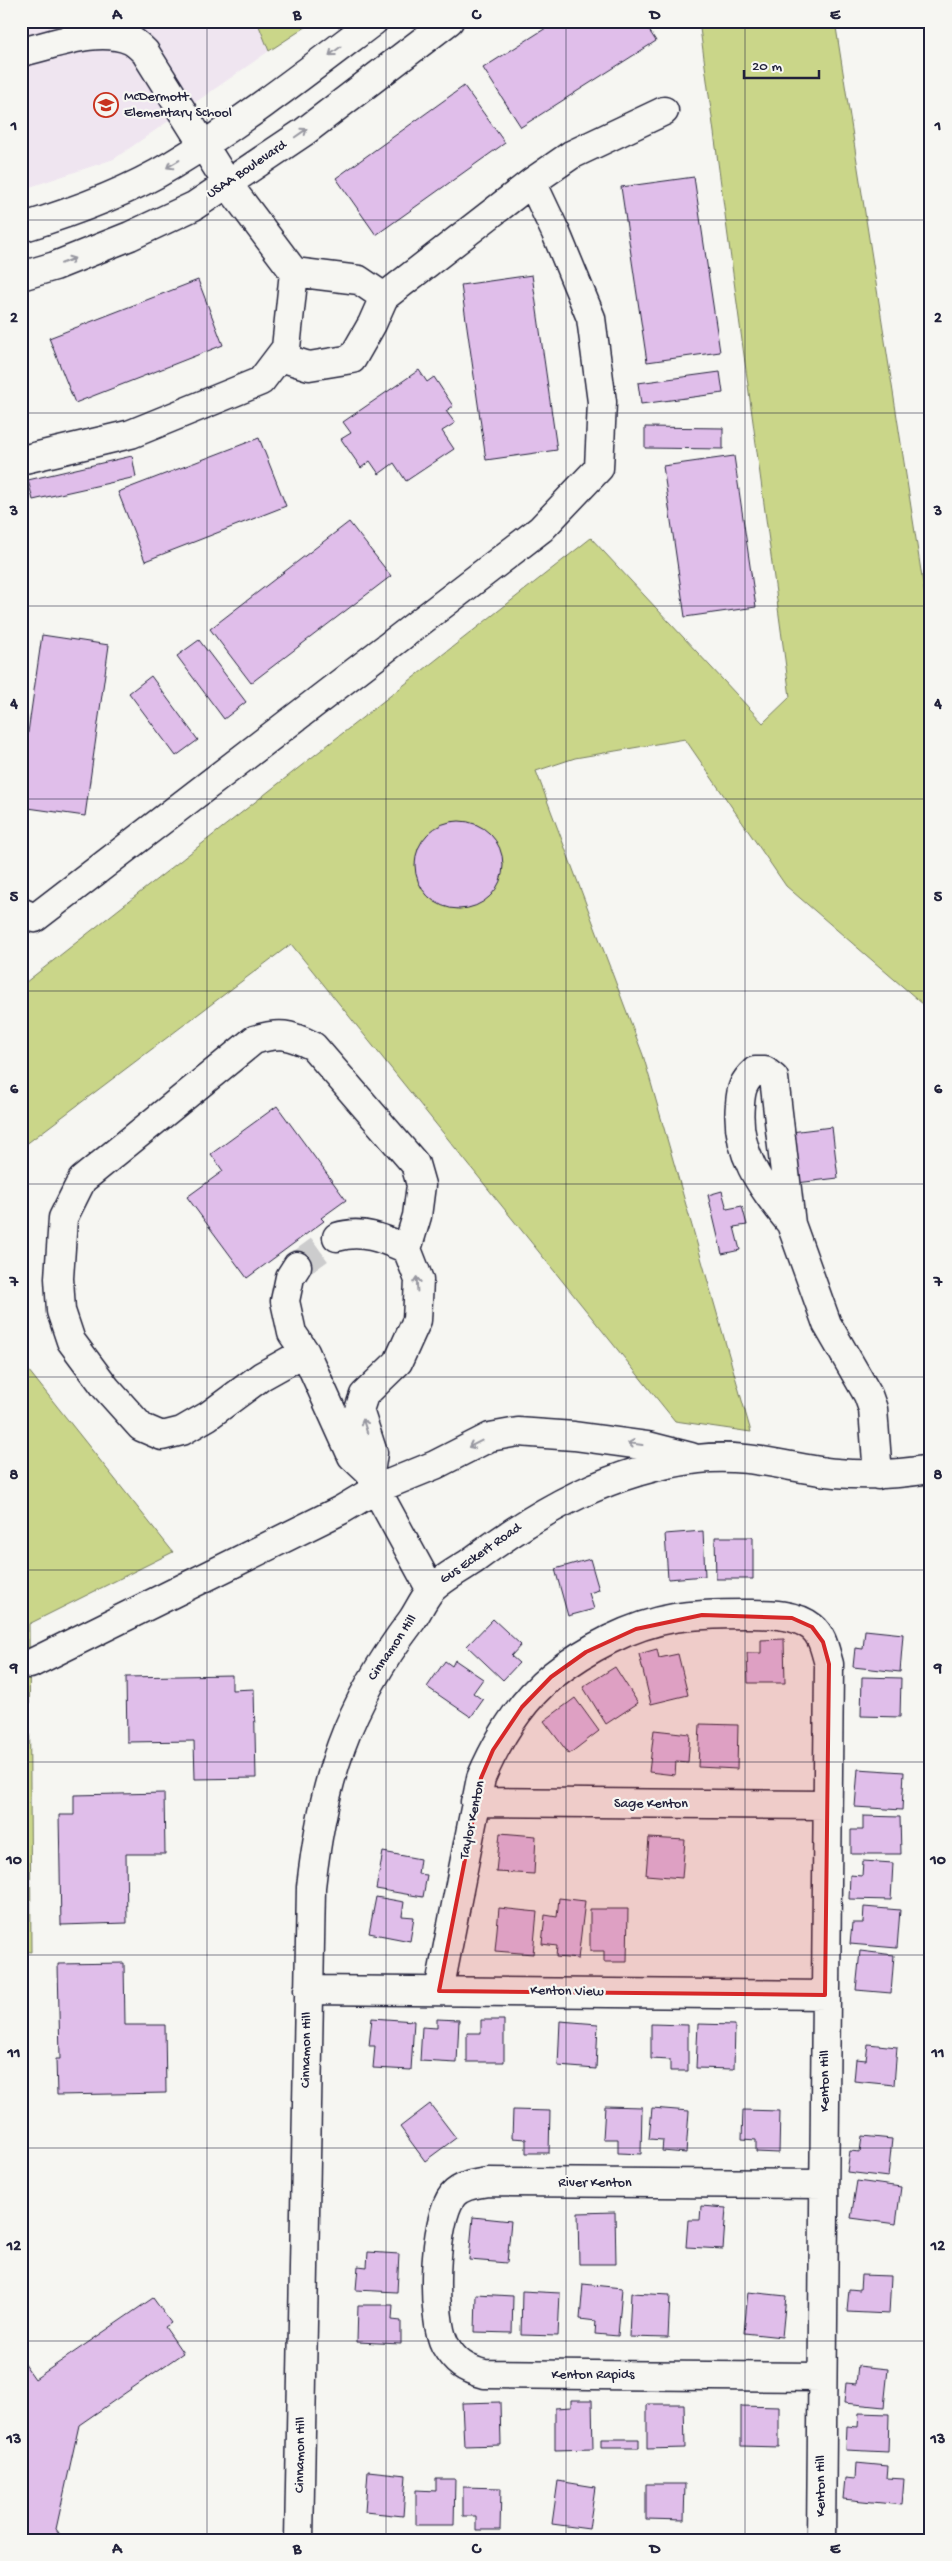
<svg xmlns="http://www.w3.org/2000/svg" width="952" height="2561" viewBox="0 0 952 2561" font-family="'Gochi Hand',sans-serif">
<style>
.built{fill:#efe5f0}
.green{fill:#cad689;stroke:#767c62}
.building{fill:#e0beea;stroke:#22223b}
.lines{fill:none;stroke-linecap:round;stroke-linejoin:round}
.minor-tunnel{stroke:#cccccd;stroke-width:28;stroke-dasharray:28 14;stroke-linecap:butt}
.minor-casing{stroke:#22223b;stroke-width:31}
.minor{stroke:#f6f6f2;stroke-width:28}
.oneway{stroke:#9797a0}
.marked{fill:#d62828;fill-opacity:0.2;stroke:#d62828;stroke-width:4;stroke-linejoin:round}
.grid{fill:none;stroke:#22223b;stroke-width:1;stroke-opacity:0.55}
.labels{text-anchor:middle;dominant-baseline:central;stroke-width:4.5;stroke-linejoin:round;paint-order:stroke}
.poi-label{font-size:14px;fill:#22223b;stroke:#f6f6f2;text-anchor:start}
.street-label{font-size:14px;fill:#22223b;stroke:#f6f6f2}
.neatline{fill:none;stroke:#22223b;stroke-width:2}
.grid-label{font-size:16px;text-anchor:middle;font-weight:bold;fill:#22223b}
</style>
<rect width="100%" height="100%" fill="#f6f6f2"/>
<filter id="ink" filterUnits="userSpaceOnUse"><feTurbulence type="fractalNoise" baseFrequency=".02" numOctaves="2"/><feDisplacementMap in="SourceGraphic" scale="10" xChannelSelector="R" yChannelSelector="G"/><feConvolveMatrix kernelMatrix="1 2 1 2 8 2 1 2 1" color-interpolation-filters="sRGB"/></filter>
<g filter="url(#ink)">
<!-- built -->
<path class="built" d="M 21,21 L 257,21 L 269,51 L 114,159 L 21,190 Z"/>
<!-- green -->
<path class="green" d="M 257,21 L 315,21 L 269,51 Z
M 699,21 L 835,21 L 931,635 L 931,1011 L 786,886 L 685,739 L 575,758 L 536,771 L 643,1055 L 751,1432 L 675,1421 L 291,944 L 21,1148 L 21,986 L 591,538 L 763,723 L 790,697 Z
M 21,1361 L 173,1552 L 29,1624 L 31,1952 L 21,1951 Z"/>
<!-- building -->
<path class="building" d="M 557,21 L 643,21 L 656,41 L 521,127 L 483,68 Z
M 464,86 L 505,143 L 376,235 L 336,178 Z
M 694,177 L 720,352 L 647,362 L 621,187 Z
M 532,275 L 557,450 L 486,460 L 461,285 Z
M 198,280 L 223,345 L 75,403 L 49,338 Z
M 21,360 L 26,416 L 21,416 Z
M 419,370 L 427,382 L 434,377 L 453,406 L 446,411 L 455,423 L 442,431 L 454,449 L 406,481 L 394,463 L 379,474 L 370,461 L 361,468 L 341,439 L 351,433 L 343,422 Z
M 720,372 L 723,393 L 641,404 L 638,383 Z
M 645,427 L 723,428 L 723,449 L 645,448 Z
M 259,438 L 286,506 L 145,561 L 118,492 Z
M 132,456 L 136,477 L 33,500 L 28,480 Z
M 734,456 L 756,607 L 685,617 L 663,466 Z
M 349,522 L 391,576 L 251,683 L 210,629 Z
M 42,635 L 109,645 L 85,816 L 21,807 L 21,781 Z
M 199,640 L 246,702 L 224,719 L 177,656 Z
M 151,676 L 198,740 L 176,756 L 129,693 Z
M415 865a44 44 0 1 1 88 0a44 44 0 1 1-88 0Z
M 277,1106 L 346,1200 L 321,1218 L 324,1221 L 247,1278 L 187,1197 L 223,1171 L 211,1154 Z
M 832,1127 L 838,1178 L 797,1183 L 791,1132 Z
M 722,1191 L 727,1209 L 742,1206 L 747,1225 L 734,1227 L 740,1250 L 722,1254 L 708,1195 Z
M 703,1531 L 705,1576 L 668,1579 L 665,1534 Z
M 715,1537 L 753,1537 L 753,1579 L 716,1579 Z
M 590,1559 L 599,1590 L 589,1593 L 594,1609 L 568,1616 L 555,1569 Z
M 493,1619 L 521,1645 L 511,1656 L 519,1663 L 503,1680 L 467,1646 Z
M 865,1630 L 903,1634 L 900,1672 L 853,1667 L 855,1648 L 863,1649 Z
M 784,1639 L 785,1683 L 748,1683 L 747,1653 L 761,1653 L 761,1640 Z
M 657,1649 L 659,1658 L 678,1654 L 688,1695 L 651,1704 L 639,1654 Z
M 455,1660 L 483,1679 L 473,1693 L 483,1700 L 471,1717 L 427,1687 L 445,1661 L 452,1666 Z
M 615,1667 L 638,1703 L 606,1724 L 583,1687 Z
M 232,1675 L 232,1690 L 254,1689 L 256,1778 L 195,1779 L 194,1741 L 127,1742 L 126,1677 Z
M 862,1677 L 901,1678 L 900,1717 L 861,1716 Z
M 575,1698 L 599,1731 L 569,1754 L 544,1721 Z
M 700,1724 L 738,1725 L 737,1769 L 698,1767 Z
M 654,1730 L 690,1734 L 688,1762 L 676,1761 L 675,1775 L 649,1772 Z
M 858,1769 L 904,1772 L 902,1810 L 855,1807 Z
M 164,1793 L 165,1854 L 126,1854 L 127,1923 L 61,1925 L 59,1815 L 74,1815 L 74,1795 Z
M 863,1816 L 900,1817 L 901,1854 L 851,1854 L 851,1830 L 863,1830 Z
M 500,1833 L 536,1836 L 534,1874 L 496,1872 Z
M 649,1838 L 685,1840 L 682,1878 L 646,1875 Z
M 383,1852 L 420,1859 L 418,1874 L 427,1875 L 423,1897 L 376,1889 Z
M 863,1861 L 893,1863 L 891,1900 L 849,1899 L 850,1875 L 862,1876 Z
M 376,1897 L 404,1902 L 402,1916 L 414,1917 L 410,1941 L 369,1933 Z
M 559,1898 L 585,1901 L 578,1959 L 556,1957 L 557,1946 L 542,1944 L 545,1915 L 557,1917 Z
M 864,1907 L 900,1910 L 897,1948 L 850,1944 L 852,1923 L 863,1923 Z
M 499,1908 L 537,1912 L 533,1954 L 495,1951 Z
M 590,1909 L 628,1909 L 627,1962 L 604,1962 L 604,1951 L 590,1951 Z
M 860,1951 L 894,1955 L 891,1993 L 856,1990 Z
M 124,1963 L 125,2025 L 165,2025 L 166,2093 L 57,2095 L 56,2059 L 60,2059 L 58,1964 Z
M 372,2018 L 414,2021 L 411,2070 L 373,2068 L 375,2046 L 369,2046 Z
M 437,2019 L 459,2020 L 457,2063 L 420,2061 L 422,2027 L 437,2028 Z
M 481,2020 L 504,2020 L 504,2062 L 467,2062 L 467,2033 L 481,2033 Z
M 560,2021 L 598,2024 L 596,2069 L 558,2066 Z
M 651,2024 L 688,2025 L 688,2071 L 670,2071 L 670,2060 L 651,2059 Z
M 698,2024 L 735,2025 L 734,2069 L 696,2068 Z
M 868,2044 L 897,2047 L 894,2085 L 854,2081 L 856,2059 L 866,2060 Z
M 430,2104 L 456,2138 L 425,2161 L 400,2127 Z
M 605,2106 L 642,2107 L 641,2154 L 618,2153 L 618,2139 L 603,2139 Z
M 652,2108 L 689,2111 L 686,2153 L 662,2151 L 663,2140 L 649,2139 Z
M 513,2110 L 550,2111 L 549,2153 L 526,2153 L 526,2139 L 512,2138 Z
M 743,2110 L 780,2111 L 779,2153 L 756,2152 L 756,2140 L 742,2139 Z
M 862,2136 L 892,2139 L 888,2177 L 847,2172 L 850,2151 L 860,2152 Z
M 857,2181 L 901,2187 L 896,2224 L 851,2218 Z
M 701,2206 L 726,2208 L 723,2249 L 686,2247 L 688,2220 L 700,2220 Z
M 615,2212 L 616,2264 L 579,2264 L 578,2213 Z
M 473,2217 L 511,2221 L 507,2263 L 469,2260 Z
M 368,2252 L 399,2254 L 397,2292 L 356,2290 L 358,2266 L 367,2267 Z
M 861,2275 L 891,2276 L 889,2314 L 847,2312 L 849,2289 L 860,2290 Z
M 583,2284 L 622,2288 L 618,2336 L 595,2334 L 596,2321 L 580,2319 Z
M 522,2291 L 560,2293 L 558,2336 L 521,2335 Z
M 748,2292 L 786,2296 L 782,2337 L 744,2333 Z
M 631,2293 L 670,2295 L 668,2338 L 629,2337 Z
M 476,2294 L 513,2296 L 512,2333 L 475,2332 Z
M 153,2298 L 171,2323 L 165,2327 L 183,2353 L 79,2425 L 56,2529 L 64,2540 L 21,2540 L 21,2359 L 35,2379 Z
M 358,2305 L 393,2305 L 392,2320 L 401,2321 L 401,2344 L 357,2342 Z
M 858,2366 L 888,2369 L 884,2407 L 844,2403 L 846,2383 L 856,2384 Z
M 571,2400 L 592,2400 L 593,2449 L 555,2450 L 555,2408 L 571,2407 Z
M 500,2402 L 501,2445 L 464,2446 L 462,2403 Z
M 647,2404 L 684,2404 L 685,2448 L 647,2449 Z
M 741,2406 L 779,2407 L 779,2447 L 741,2446 Z
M 859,2413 L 889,2414 L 888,2452 L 846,2450 L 847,2426 L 858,2427 Z
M 601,2439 L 639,2439 L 639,2448 L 601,2448 Z
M 856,2463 L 888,2466 L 887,2478 L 904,2479 L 902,2505 L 843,2499 L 845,2478 L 855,2479 Z
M 368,2471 L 406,2475 L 403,2516 L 365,2512 Z
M 436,2479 L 455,2479 L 454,2525 L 416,2525 L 416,2490 L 436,2491 Z
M 558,2481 L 595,2487 L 589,2529 L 552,2524 Z
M 646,2484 L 685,2484 L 684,2520 L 646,2519 Z
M 463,2487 L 501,2488 L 500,2530 L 476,2530 L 476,2516 L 463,2516 Z"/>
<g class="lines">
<!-- minor-tunnel -->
<path class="minor-tunnel" d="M 297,1266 L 337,1237"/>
<defs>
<path id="minor" d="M 21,52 C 54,45 97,26 130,40 C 135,42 141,48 145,52 L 227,183 L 294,272 L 359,280 L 384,297
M 532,182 L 571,155 L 664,111
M 21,228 C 70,213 128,192 172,165 C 243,122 308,71 374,21
M 21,276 L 55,266 L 130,236 L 194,206 L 304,132 L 449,21
M 21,460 L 131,434 L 261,381 L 286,348 L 294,272
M 21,912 L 35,918 L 541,529 L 599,468 L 602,402 L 591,318 L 556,233 L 532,182 L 384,297 L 372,324 L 352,359 L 309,366 L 280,357
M 791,1224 C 762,1187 735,1154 740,1104 C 741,1089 743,1082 755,1071 L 765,1071 L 774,1078 L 791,1224 L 827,1324 L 868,1395 L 873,1409 L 878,1475
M 337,1237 C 362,1229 384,1239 407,1249
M 297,1266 L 290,1277 L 285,1301 L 292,1333 L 305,1352 L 352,1456 L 370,1473 L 376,1489 L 435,1465 L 490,1437 L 518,1432 L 574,1436 L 648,1446 L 691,1457
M 305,1352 L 262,1376 L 208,1416 L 182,1431 L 162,1436 L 141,1427 L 106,1388 L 71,1341 L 61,1311 L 59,1278 L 63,1218 L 82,1180 L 254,1040 C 280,1032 289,1034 313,1046 L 415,1164 L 421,1185 L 417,1216 L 407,1249 L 419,1280 L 417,1320 L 398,1362 L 364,1395 L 359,1410 L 373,1453 L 370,1473
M 30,1664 L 341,1510 L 376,1489 L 431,1590
M 475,1802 L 827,1805
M 308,1990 L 825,1995
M 439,1991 L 481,1778 C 497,1741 520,1702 552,1676 C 586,1649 631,1625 674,1618 C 698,1614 722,1614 746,1614 C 766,1614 795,1613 812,1627 C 823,1636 825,1651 829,1664 L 821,2540
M 822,2377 L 484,2374 C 465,2369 455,2362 445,2345 C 431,2319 433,2219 453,2195 C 462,2185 476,2184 488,2182 L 824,2184
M 299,2540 L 311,1887 C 323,1780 346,1707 412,1620 C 418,1611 423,1600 430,1591 C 441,1579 459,1570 472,1561 C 540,1510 613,1469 698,1459 C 747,1453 789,1468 836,1473 C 868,1476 899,1474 931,1469"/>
</defs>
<!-- minor casing -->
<use href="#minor" class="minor-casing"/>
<!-- minor -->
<use href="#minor" class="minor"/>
</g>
<!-- one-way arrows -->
<defs><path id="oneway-shaft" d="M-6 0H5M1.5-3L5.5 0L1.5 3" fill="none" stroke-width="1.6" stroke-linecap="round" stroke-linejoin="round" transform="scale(1.25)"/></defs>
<g class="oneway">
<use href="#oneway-shaft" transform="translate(335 51) rotate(143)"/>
<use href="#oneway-shaft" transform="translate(301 133) rotate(-35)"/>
<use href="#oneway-shaft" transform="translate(173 164) rotate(149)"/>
<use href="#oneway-shaft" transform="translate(68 261) rotate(-21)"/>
<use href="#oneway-shaft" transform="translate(417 1284) rotate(-93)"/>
<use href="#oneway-shaft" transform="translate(365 1426) rotate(-108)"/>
<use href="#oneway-shaft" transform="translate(475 1444) rotate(153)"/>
<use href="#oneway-shaft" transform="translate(635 1444) rotate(-172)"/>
</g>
</g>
<!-- marked area -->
<path class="marked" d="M 702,1615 L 792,1618 L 812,1627 L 823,1642 L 829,1664 L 825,1995 L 439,1991 L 481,1778 L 493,1750 L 522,1707 L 551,1677 L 586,1652 L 636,1629 Z"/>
<!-- grid -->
<path class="grid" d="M 207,21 L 207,2540M 386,21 L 386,2540M 566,21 L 566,2540M 745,21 L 745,2540M 21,220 L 931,220M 21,413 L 931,413M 21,606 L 931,606M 21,799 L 931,799M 21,991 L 931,991M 21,1184 L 931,1184M 21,1377 L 931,1377M 21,1570 L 931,1570M 21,1762 L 931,1762M 21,1955 L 931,1955M 21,2148 L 931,2148M 21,2341 L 931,2341"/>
<!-- icons -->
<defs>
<symbol id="school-ring" viewBox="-11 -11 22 22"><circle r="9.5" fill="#f6f6f2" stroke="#c8321e" stroke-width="1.5"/><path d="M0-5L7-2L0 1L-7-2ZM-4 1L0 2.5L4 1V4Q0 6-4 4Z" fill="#c8321e"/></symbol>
</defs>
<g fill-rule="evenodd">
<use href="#school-ring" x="92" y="91" width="28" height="28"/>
</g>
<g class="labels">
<!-- poi labels -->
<g class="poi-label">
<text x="124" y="97">McDermott<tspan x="124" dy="16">Elementary School</tspan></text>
</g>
<!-- street labels -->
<g class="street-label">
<text transform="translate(247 170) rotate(-34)">USAA Boulevard</text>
<text transform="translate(481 1554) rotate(-35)">Gus Eckert Road</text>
<text transform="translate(393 1648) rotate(-56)">Cinnamon Hill</text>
<text x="651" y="1804">Sage Kenton</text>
<text transform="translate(473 1820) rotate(-78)">Taylor Kenton</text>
<text transform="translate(567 1992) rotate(1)">Kenton View</text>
<text transform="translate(307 2050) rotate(-89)">Cinnamon Hill</text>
<text transform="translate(825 2081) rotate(-90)">Kenton Hill</text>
<text x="595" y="2183">River Kenton</text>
<text x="593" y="2375">Kenton Rapids</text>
<text transform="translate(301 2455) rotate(-89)">Cinnamon Hill</text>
<text transform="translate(821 2486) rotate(-90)">Kenton Hill</text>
</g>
</g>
<!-- margin -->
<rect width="952" height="2561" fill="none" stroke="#f6f6f2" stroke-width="55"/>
<!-- scale -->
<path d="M744 70v8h75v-8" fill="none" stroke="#22223b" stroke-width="2.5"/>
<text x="752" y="70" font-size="15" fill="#22223b" stroke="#f6f6f2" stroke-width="4" paint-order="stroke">20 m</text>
<rect x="28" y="28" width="896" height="2506" class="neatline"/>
<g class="grid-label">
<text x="117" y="19">A</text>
<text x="297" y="19">B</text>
<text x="476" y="19">C</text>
<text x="655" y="19">D</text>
<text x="835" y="19">E</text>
<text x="14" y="130">1</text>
<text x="938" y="130">1</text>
<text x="14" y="322">2</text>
<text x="938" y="322">2</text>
<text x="14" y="515">3</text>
<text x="938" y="515">3</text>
<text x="14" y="708">4</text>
<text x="938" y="708">4</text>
<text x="14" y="901">5</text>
<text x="938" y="901">5</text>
<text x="14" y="1093">6</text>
<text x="938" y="1093">6</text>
<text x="14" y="1286">7</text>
<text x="938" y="1286">7</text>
<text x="14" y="1479">8</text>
<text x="938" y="1479">8</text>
<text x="14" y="1672">9</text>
<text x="938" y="1672">9</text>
<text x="14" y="1864">10</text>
<text x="938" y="1864">10</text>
<text x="14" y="2057">11</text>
<text x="938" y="2057">11</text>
<text x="14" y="2250">12</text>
<text x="938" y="2250">12</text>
<text x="14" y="2443">13</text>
<text x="938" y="2443">13</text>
<text x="117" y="2553">A</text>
<text x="297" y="2553">B</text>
<text x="476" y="2553">C</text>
<text x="655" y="2553">D</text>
<text x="835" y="2553">E</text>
</g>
</svg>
